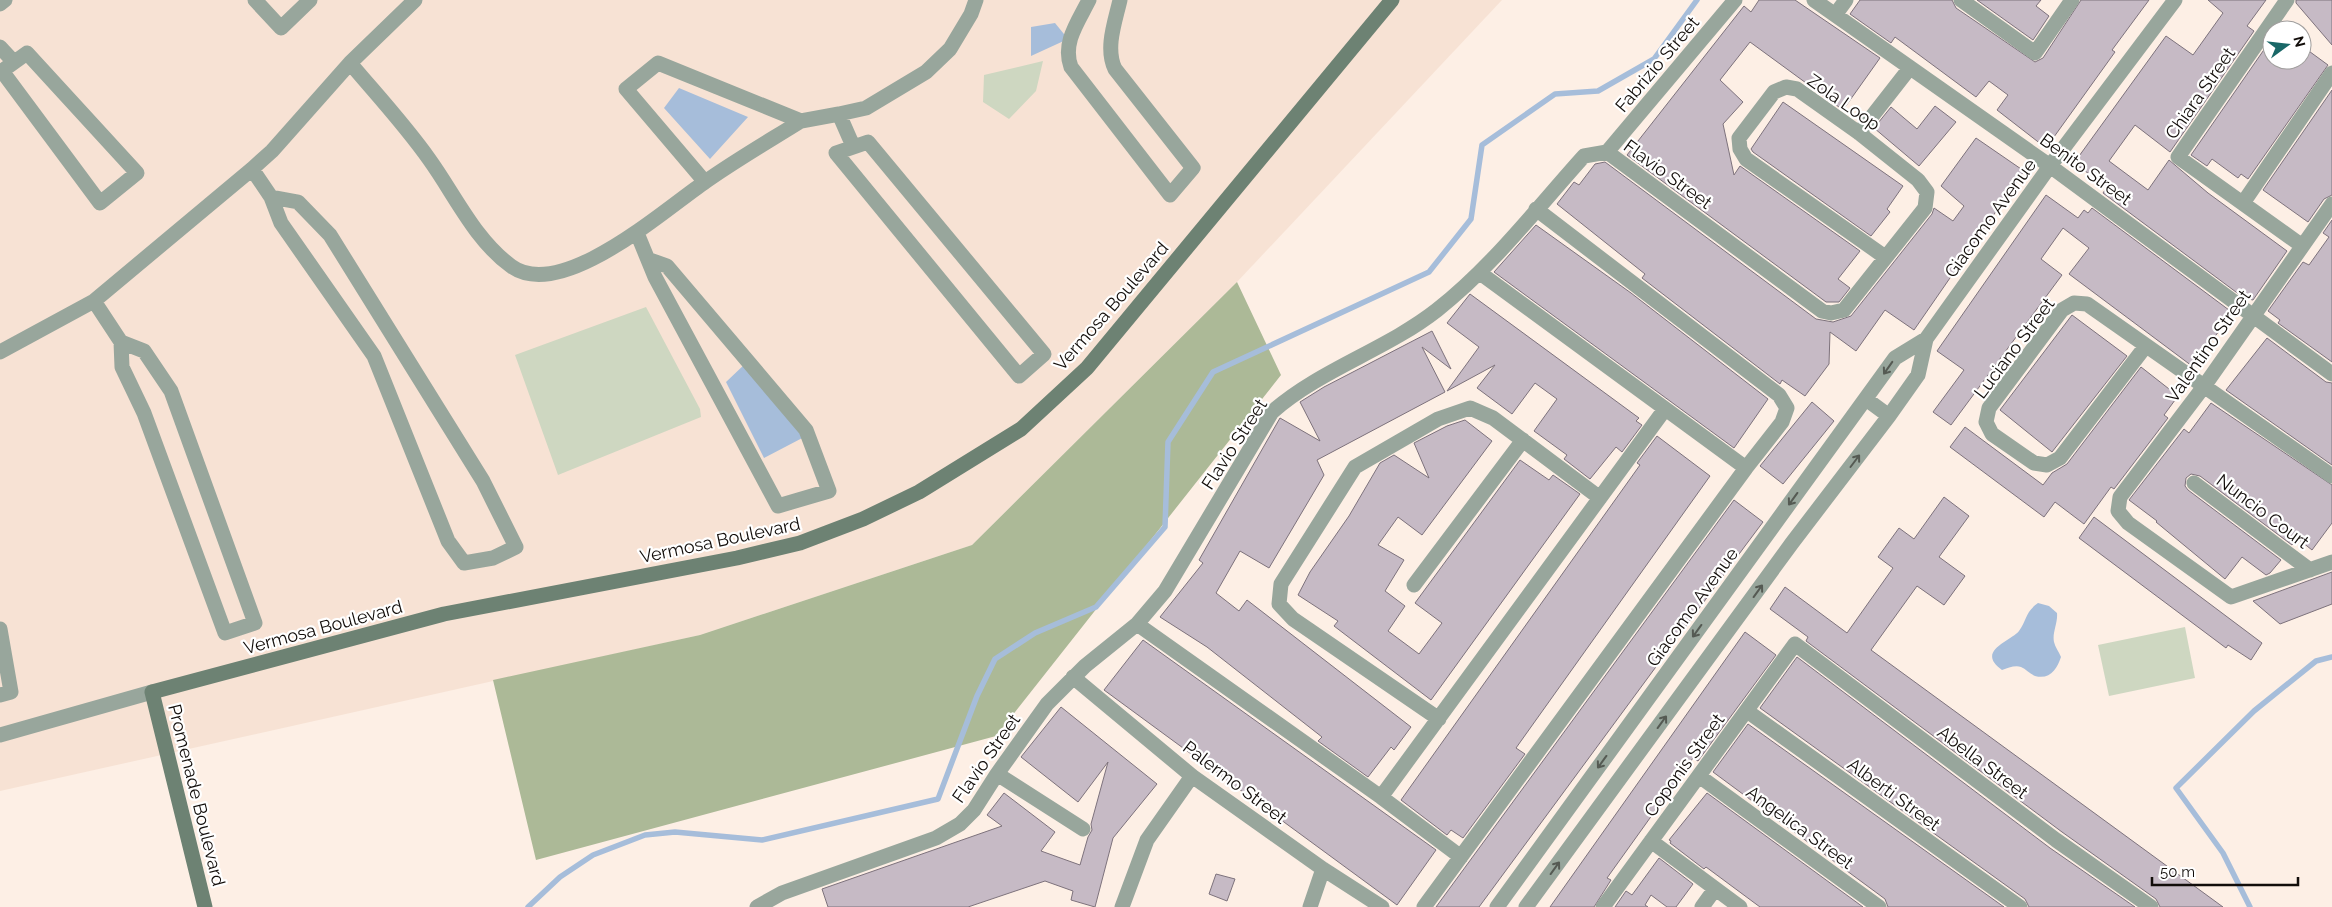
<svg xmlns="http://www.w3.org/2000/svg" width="2332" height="907" viewBox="0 0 2332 907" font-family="Raleway,sans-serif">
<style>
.built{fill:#f7e2d4}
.green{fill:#ced7c1}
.forest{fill:#acb997}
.water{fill:#a6bdda}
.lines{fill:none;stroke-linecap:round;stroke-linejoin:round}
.stream{stroke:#a6bdda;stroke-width:5.5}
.building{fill:#c6bac5;stroke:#7d727c}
.minor{stroke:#98a69c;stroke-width:15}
.tertiary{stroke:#98a69c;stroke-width:15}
.secondary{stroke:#6d8273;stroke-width:15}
.oneway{stroke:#555a53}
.labels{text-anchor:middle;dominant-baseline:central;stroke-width:4.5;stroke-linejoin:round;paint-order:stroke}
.street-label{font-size:18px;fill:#120d0a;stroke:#fff}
</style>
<rect width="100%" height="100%" fill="#fdefe5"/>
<!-- built -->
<path class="built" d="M 0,0 L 1502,0 L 1237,282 L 972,545 L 700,635 L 0,791 Z"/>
<!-- green -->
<path class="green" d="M 1043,61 L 1036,91 L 1009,119 L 983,102 L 984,75 Z
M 646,307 L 700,409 L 701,417 L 558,475 L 515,355 Z
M 2185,627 L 2195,678 L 2109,696 L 2098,645 Z"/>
<!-- forest -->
<path class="forest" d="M 1237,282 L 1281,375 L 996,736 L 536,860 L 493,680 L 700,635 L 972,545 Z"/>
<!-- water -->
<path class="water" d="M 1055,23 L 1068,39 L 1031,56 L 1031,27 Z
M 679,88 L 748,117 L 710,159 L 664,108 Z
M 746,363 L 808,435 L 764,458 L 726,382 Z
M 2038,603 L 2049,606 L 2057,613 C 2058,623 2052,633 2054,642 C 2055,647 2059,652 2061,657 C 2057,669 2050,680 2035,676 C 2030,674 2026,669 2021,667 C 2015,665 2008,668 2002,670 C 1975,651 2011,641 2019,631 C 2027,620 2025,612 2038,603 Z"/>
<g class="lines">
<!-- stream -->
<path class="stream" d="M 528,907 L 560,877 L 593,855 L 645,835 L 675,832 L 762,840 L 938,799 L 977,696 L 995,659 L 1035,633 L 1096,607 L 1165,527 L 1168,442 L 1213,372 L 1429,272 L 1471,219 L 1482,145 L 1555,94 L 1598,91 L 1654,59 L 1697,0
M 2250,907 L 2223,853 L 2176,788 L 2254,711 L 2316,661 L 2332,657"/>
</g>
<!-- building -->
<path class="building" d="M 1759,0 L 1795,0 L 1880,58 L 1843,110 L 1750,42 L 1720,80 L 1743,102 L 1723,124 L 1734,175 L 1740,166 L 1860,251 L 1838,279 L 1850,288 L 1839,302 L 1826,302 L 1627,155 L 1744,6 L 1751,12 Z
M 1860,0 L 1952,0 L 1956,8 L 2035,62 L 2043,58 L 2081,0 L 2149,0 L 2112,50 L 2115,52 L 2046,148 L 1997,110 L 2008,95 L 1989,81 L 1976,97 L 1895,37 L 1891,43 L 1850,14 Z
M 1977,0 L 2041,0 L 2036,6 L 2049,16 L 2033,40 Z
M 2208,0 L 2266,0 L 2247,26 L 2254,31 L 2170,152 L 2135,125 L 2109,161 L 2148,190 L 2169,160 L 2208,193 L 2287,251 L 2253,300 L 2244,298 L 2103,193 L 2107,187 L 2074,163 L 2166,36 L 2193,55 L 2223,13 Z
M 2296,0 L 2332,0 L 2332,45 L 2296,3 Z
M 2270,41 L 2272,43 L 2272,60 L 2302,60 L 2302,46 L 2328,65 L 2248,179 L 2241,174 L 2238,178 L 2212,159 L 2207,166 L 2191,155 Z
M 2332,90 L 2332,195 L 2324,199 L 2308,222 L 2263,190 Z
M 1783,102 L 1903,186 L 1887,209 L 1890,212 L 1871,236 L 1753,152 L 1751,149 Z
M 1935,106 L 1956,122 L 1919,166 L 1874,128 L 1891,107 L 1917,129 Z
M 1976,138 L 2024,171 L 1914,330 L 1885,310 L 1856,351 L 1830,332 L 1829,364 L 1805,396 L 1782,380 L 1780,384 L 1642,278 L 1645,274 L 1557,204 L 1574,182 L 1579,185 L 1595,164 L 1605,162 L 1816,319 L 1833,322 L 1851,316 L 1932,214 L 1934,208 L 1953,221 L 1964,206 L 1941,186 Z
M 2046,195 L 2078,218 L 2084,210 L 2088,213 L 2092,208 L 2233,313 L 2192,366 L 2069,274 L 2089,248 L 2063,228 L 2041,259 L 2062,275 L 1951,425 L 1933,412 L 1964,370 L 1937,351 Z
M 2332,220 L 2332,362 L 2278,323 L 2280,320 L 2268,311 L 2303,262 L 2309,265 L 2329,237 L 2323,233 Z
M 1536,225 L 1631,293 L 1768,399 L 1734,448 L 1494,272 Z
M 1470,294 L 1639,418 L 1636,421 L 1642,425 L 1622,452 L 1616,447 L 1590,479 L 1564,459 L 1567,455 L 1534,431 L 1557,399 L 1535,383 L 1512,414 L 1477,388 L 1495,365 L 1447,391 L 1479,347 L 1447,323 Z
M 2072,315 L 2127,356 L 2052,452 L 2000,410 Z
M 1432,331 L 1451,369 L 1422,347 L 1445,392 L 1317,460 L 1324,475 L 1269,568 L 1240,551 L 1216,593 L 1239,611 L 1247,600 L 1411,727 L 1394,750 L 1391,747 L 1368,777 L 1318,741 L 1322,737 L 1207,647 L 1160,617 L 1203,563 L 1199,560 L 1280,418 L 1320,441 L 1300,402 L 1324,387 Z
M 2267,338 L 2326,382 L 2332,383 L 2332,465 L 2226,390 Z
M 2141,367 L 2178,396 L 2164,415 L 2168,418 L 2114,489 L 2111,487 L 2084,524 L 2055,502 L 2044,517 L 1950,447 L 1965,427 L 2043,485 L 2052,473 L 2067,464 Z
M 1812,402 L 1834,421 L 1783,484 L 1760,466 Z
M 2211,403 L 2332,485 L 2332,523 L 2312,550 L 2297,538 L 2292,545 L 2200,476 L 2191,474 L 2186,478 L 2185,486 L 2188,490 L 2281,560 L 2270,573 L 2266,575 L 2242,557 L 2225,579 L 2156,522 L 2157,521 L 2129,500 L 2184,429 L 2189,433 Z
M 1465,420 L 1492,441 L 1422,535 L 1398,517 L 1378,545 L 1404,560 L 1385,591 L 1405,606 L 1388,631 L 1419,654 L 1442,623 L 1415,603 L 1520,460 L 1549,480 L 1553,475 L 1580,494 L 1431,700 L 1334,626 L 1338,621 L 1298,595 L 1310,572 L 1349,516 L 1380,463 L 1394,455 L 1429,478 L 1414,443 L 1447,426 Z
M 1657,436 L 1710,476 L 1516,748 L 1525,754 L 1463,838 L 1451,830 L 1447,835 L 1401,800 L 1640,465 L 1637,463 Z
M 1944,497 L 1969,516 L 1939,557 L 1965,576 L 1944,605 L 1917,586 L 1871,650 L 2223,907 L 2160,907 L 2156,899 L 2062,832 L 1806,641 L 1808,637 L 1770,609 L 1785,587 L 1847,633 L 1893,568 L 1878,557 L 1899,528 L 1914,539 Z
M 1734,500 L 1763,522 L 1745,546 L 1479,907 L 1436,907 Z
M 2094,517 L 2262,643 L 2251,660 L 2228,645 L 2226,648 L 2079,538 Z
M 2332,572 L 2332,604 L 2280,624 L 2253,601 Z
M 1745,632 L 1776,655 L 1698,761 L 1693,758 L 1607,878 L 1611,880 L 1594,907 L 1550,907 Z
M 1143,640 L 1436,850 L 1397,905 L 1104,690 Z
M 1797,657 L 2050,848 L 2135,907 L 2029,907 L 2025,899 L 1760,708 Z
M 1061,707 L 1157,784 L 1113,838 L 1095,907 L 1071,900 L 1073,891 L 1045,881 L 968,907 L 828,907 L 822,889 L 1002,826 L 987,815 L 1004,793 L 1055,832 L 1041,851 L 1080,865 L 1088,837 L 1092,830 L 1091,824 L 1108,762 L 1078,802 L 1021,757 Z
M 1748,724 L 2004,907 L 1888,907 L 1885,899 L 1713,772 Z
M 1707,793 L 1863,907 L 1760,907 L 1706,867 L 1704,869 L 1670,843 L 1671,841 L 1669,840 Z
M 1659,858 L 1693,884 L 1676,907 L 1667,907 L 1651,895 L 1645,905 L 1648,907 L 1615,907 L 1626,891 L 1632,895 Z
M 1216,874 L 1235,879 L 1227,901 L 1209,894 Z"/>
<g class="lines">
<!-- minor -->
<path class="minor" d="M 255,0 L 281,28 L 310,0
M 1089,0 C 1078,22 1062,43 1071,67 L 1170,195 L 1193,168 L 1115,69 C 1105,48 1115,22 1120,0
M 1814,0 L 2050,166 L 2332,374
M 1961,0 L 2035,53 L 2072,0
M 2287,0 L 2178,157 L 2301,245
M 0,4 L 5,0
M 1835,15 L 1846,0
M 0,47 L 13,61
M 27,53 L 137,173 L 100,203 L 2,71 Z
M 350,63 C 377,95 405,125 429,159 C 455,195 475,240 511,266 C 561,303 665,209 705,182 C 736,160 769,141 801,121
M 839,114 L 853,146
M 1859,133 L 1909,69
M 868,142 L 1044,354 L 1019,376 L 836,153 Z
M 1607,152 L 1735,0
M 252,169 L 271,197 L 281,223 L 374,356 L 448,541 L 464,563 L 493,558 L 516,547 L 483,481 L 330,235 L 298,202 L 271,197
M 705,182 L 626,89 L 658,63 L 801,121 L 839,114 L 866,108 L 926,72 L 950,49 L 971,14 L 976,0
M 2243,203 L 2332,73
M 2332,204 L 2205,385 L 2120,497 L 2118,511 L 2128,523 L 2231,597 L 2332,562
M 637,233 L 655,277 L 778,506 L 829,491 L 806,430 L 667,266 L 650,260
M 1480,273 L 1746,468
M 94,301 L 121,342 L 122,367 L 144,413 L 225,633 L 255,623 L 171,391 L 144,351 L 121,342
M 2145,347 L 2060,458 L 2047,465 L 2034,463 L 1992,434 L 1986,422 L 1989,408 L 2062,310 L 2074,303 L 2087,304 L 2332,476
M 0,352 L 94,301 L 252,169 L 272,151 L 350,63 L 415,0
M 1866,399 L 1889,416
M 2194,483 L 2310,570
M 1414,585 L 1523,440
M 1137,624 L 1381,797 L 1461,857
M 0,629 L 11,692 L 0,695
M 1073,677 L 1192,776 L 1323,869 L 1382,907
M 1747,711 L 2020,907
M 1439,719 L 1293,619 L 1279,604 L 1281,584 L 1355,467 L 1438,419 L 1470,408 L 1493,418 L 1600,498
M 997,774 L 1083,829
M 1699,776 L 1879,907
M 1381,797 L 1665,409
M 1651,841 L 1740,907
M 757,907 L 782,893 L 936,838 L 960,824 L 974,810 L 997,774 L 1047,704 L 1085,666 L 1137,624 L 1165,591 L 1272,412 C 1321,369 1386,350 1437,310 C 1493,266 1537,208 1584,156 L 1607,152 L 1822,311 L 1831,313 L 1844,310 L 1925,208 L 1927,192 L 1918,180 L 1859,133 L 1797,89 L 1786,87 L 1774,92 L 1739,138 L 1740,149 L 1746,159 L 1885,257
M 1122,907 L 1147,840 L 1192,776
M 1310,907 L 1323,869
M 1424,907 L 1746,468 L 1782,422 L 1787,408 L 1779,395 L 1536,209
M 1497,907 L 1895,358 L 1926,339
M 1526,907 L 1792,543 L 1889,416 L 1918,375 L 1926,339 L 2050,166 L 2175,0
M 1603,907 L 1795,644 L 2056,840 L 2151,907
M 1702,907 L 1715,889"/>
<!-- tertiary -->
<path class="tertiary" d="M 0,735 L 152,692"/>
<!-- secondary -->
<path class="secondary" d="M 205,907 L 152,692 L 444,614 L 737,558 L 800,543 L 863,519 L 919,492 L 1021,429 L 1087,368 L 1392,0"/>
</g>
<!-- one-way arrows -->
<defs><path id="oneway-shaft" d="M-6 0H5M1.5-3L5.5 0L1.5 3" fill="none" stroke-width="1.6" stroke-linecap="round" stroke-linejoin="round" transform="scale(1.25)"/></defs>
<g class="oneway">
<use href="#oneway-shaft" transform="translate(1888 368) rotate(125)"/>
<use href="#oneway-shaft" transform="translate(1855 461) rotate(-53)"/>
<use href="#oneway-shaft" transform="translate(1793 499) rotate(126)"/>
<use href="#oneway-shaft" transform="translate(1758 591) rotate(-54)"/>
<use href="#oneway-shaft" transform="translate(1697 631) rotate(126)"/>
<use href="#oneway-shaft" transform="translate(1662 722) rotate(-54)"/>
<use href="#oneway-shaft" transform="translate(1602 762) rotate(126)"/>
<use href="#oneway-shaft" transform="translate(1555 868) rotate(-54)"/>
</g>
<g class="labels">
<!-- street labels -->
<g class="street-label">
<text transform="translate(1657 64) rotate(-50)">Fabrizio Street</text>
<text transform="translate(2200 93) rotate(-55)">Chiara Street</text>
<text transform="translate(1844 102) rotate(35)">Zola Loop</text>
<text transform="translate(2086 169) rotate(36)">Benito Street</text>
<text transform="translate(1668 174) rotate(36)">Flavio Street</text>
<text transform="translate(1990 218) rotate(-54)">Giacomo Avenue</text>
<text transform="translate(1111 306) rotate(-49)">Vermosa Boulevard</text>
<text transform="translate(2208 346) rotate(-55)">Valentino Street</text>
<text transform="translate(2014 348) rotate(-53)">Luciano Street</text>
<text transform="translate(1234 444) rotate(-57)">Flavio Street</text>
<text transform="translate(2263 511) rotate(37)">Nuncio Court</text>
<text transform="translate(720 540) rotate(-12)">Vermosa Boulevard</text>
<text transform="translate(1692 607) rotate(-54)">Giacomo Avenue</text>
<text transform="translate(323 627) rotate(-15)">Vermosa Boulevard</text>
<text transform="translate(986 758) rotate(-55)">Flavio Street</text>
<text transform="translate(1983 762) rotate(37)">Abella Street</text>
<text transform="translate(1684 765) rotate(-54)">Coponis Street</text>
<text transform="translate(1235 782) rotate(37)">Palermo Street</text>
<text transform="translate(1894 794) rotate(36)">Alberti Street</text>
<text transform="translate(197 795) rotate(76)">Promenade Boulevard</text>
<text transform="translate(1800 827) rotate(36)">Angelica Street</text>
</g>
</g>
<!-- north arrow -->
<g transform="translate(2287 45) rotate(75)"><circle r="24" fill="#ffffff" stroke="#a09e9d"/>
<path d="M0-4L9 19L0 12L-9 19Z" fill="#196767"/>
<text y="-8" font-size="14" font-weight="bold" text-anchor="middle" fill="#120d0a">N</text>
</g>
<!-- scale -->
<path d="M2152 877v8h146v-8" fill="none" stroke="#120d0a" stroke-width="2.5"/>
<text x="2160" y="877" font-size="15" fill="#120d0a" stroke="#ffffff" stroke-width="4" paint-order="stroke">50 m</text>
</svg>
